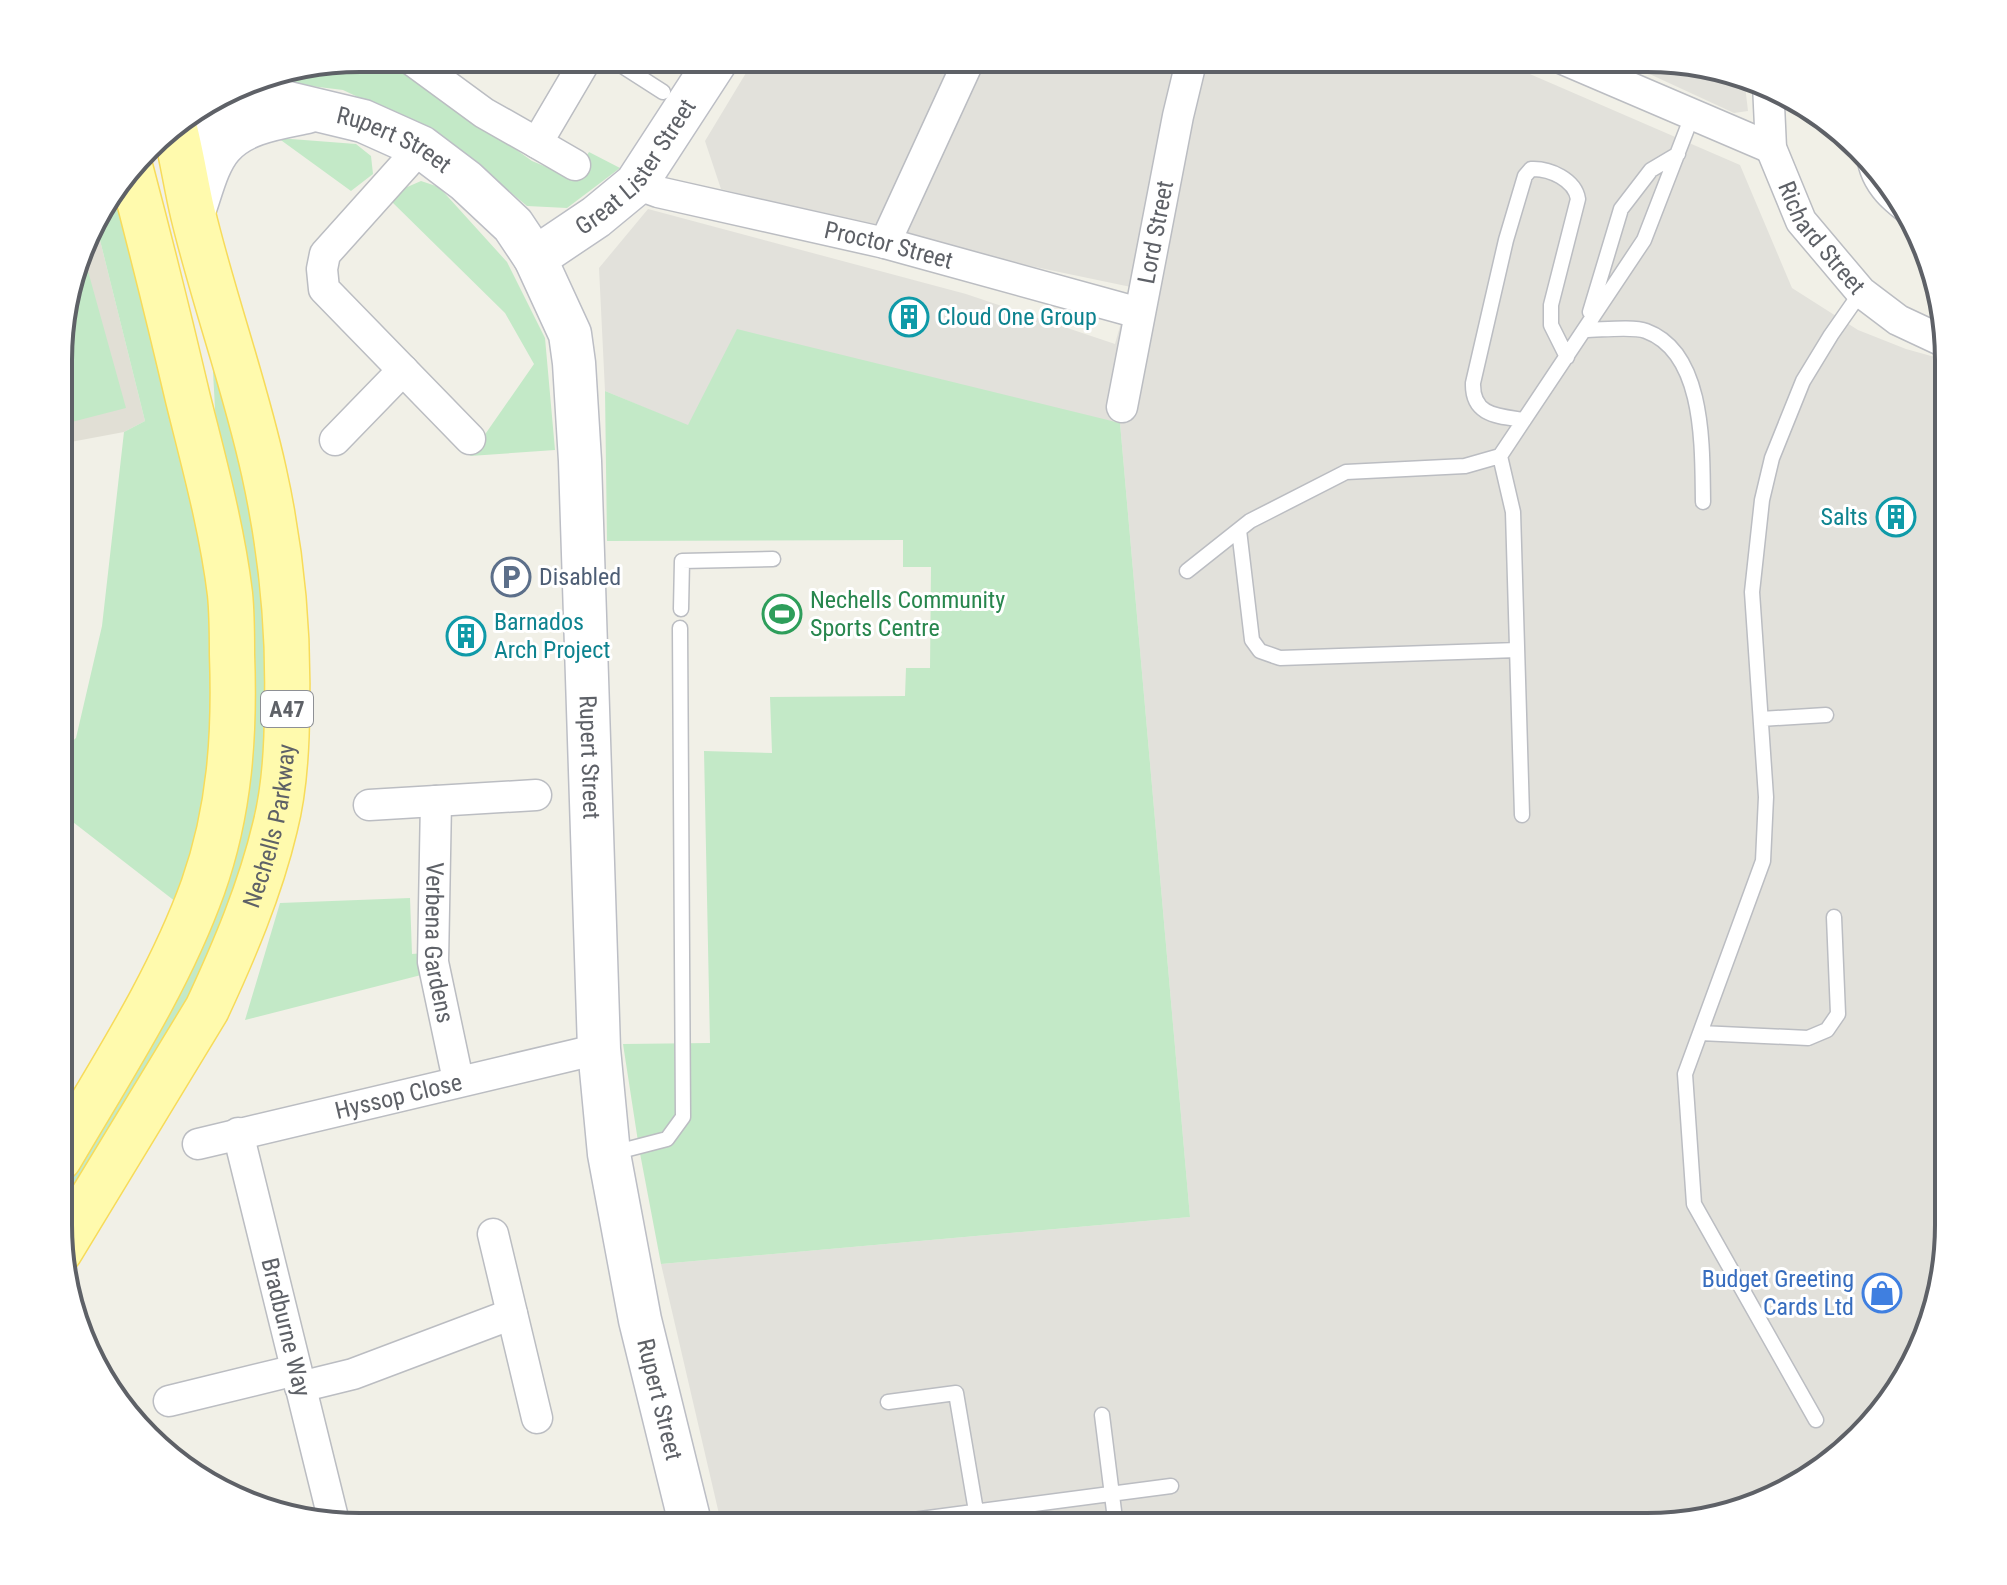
<svg xmlns="http://www.w3.org/2000/svg" width="2007" height="1585" viewBox="0 0 2007 1585" font-family="'Roboto Condensed',sans-serif">
<style>
.industrial{fill:#e2e1db}
.education{fill:#e1dfd5}
.green{fill:#c3e9c7}
.lines{fill:none;stroke-linecap:round;stroke-linejoin:round}
.lane-casing{stroke:#bbbdc2;stroke-width:17}
.street-casing{stroke:#bbbdc2;stroke-width:33}
.secondary-casing{stroke:#bcbec5;stroke-width:45}
.primary-casing{stroke:#f7db5a;stroke-width:47}
.lane{stroke:#fff;stroke-width:14}
.street{stroke:#fff;stroke-width:30}
.secondary{stroke:#fff;stroke-width:42}
.primary{stroke:#fffaad;stroke-width:44}
.labels{text-anchor:middle;dominant-baseline:central;stroke-width:6;stroke-linejoin:round;paint-order:stroke}
.shield{fill:#fff;stroke:#8e9095;stroke-width:2}
.shield-label{font-size:22px;font-weight:bold;fill:#5e6167}
.street-label{font-size:24px;fill:#5e6167;stroke:#fff}
.culture-label{font-size:24px;fill:#0d838f;stroke:#fff;text-anchor:start}
.service-label{font-size:24px;fill:#4e5e75;stroke:#fff;text-anchor:start}
.leisure-label{font-size:24px;fill:#27864d;stroke:#fff;text-anchor:start}
.shop-label{font-size:24px;fill:#366cbe;stroke:#fff;text-anchor:end}
.rim{fill:none;stroke:#5e6167;stroke-width:4}
</style>
<rect width="100%" height="100%" fill="#f1f0e7"/>
<!-- industrial -->
<path class="industrial" d="M 755,58 L 1521,59 L 1516,68 L 1740,165 L 1792,288 L 1858,330 L 1906,349 L 1949,361 L 1948,1245 L 1926,1341 L 1874,1424 L 1763,1504 L 1647,1527 L 722,1527 L 661,1264 L 1190,1217 L 1120,423 L 1089,417 L 688,426 L 605,391 L 599,268 L 648,209 L 966,294 L 1115,344 L 1131,287 L 977,255 L 721,189 L 705,141 Z
M 1617,59 L 1666,59 L 1744,77 L 1748,111 L 1734,113 Z"/>
<!-- education -->
<path class="education" d="M 95,220 L 145,421 L 124,432 L 60,444 L 61,320 Z"/>
<!-- green -->
<path class="green" d="M 360,58 L 389,58 L 532,161 L 573,178 L 589,152 L 620,168 L 567,208 L 527,206 L 445,138 L 343,90 L 254,79 L 263,74 Z
M 278,138 L 356,144 L 371,156 L 373,174 L 351,191 Z
M 421,181 L 439,187 L 507,262 L 545,338 L 555,450 L 470,456 L 534,364 L 505,313 L 391,201 L 405,188 Z
M 114,191 L 191,471 L 217,631 L 218,709 L 201,833 L 176,902 L 60,812 L 60,752 L 76,738 L 102,626 L 124,432 L 145,421 L 95,220 L 98,210 Z
M 83,253 L 126,408 L 60,425 L 61,320 Z
M 737,329 L 1120,423 L 1190,1217 L 661,1264 L 639,1148 L 623,1044 L 710,1043 L 704,751 L 772,753 L 770,697 L 905,696 L 906,668 L 930,668 L 931,567 L 903,567 L 903,540 L 607,541 L 605,391 L 688,425 Z
M 212,354 L 262,537 L 274,690 L 257,847 L 219,948 L 59,1224 L 59,1178 L 220,879 L 218,462 Z
M 410,898 L 412,954 L 425,953 L 425,974 L 245,1020 L 280,903 Z"/>
<g class="lines">
<defs>
<path id="lane" d="M 610,58 L 663,92
M 1864,156 C 1868,190 1892,207 1918,226
M 1590,312 L 1621,209 L 1651,170 L 1678,154
M 1585,330 C 1601,330 1633,326 1646,331 C 1706,353 1702,450 1703,502
M 1524,420 C 1498,416 1472,416 1473,383 L 1506,240 L 1525,176 L 1531,169 C 1550,168 1575,180 1578,199 L 1551,305 L 1551,325 L 1567,357
M 1500,456 L 1513,512 L 1522,815
M 1239,530 L 1252,640 L 1260,651 L 1280,658 L 1517,650
M 1187,571 L 1250,521 L 1346,472 L 1465,466 L 1500,456 L 1644,240 L 1692,116
M 681,609 L 682,561 L 773,559
M 1761,719 L 1826,715
M 1700,1033 L 1808,1038 L 1827,1030 L 1838,1014 L 1834,917
M 613,1153 L 667,1139 L 683,1117 L 680,628
M 888,1402 L 956,1393 L 976,1511
M 1102,1415 L 1116,1527
M 1816,1420 L 1694,1204 L 1685,1074 L 1763,861 L 1766,797 L 1752,592 L 1762,500 L 1772,458 L 1803,381 L 1831,335 L 1861,292
M 860,1527 L 1171,1486"/>
<g id="street">
<path d="M 409,58 L 484,113 L 537,143 L 587,58"/>
<path d="M 1563,59 L 1771,148"/>
<path id="s1" d="M 1768,84 L 1771,148 L 1801,221 L 1861,292 L 1898,320 L 1945,342"/>
<path d="M 537,143 L 575,165"/>
<path d="M 421,147 L 325,254 L 322,269 L 324,289 L 470,439"/>
<path id="s2" d="M 636,184 L 658,192 L 885,243 L 1139,313"/>
<path d="M 885,243 L 970,58"/>
<path id="s3" d="M 1122,407 L 1178,116 L 1192,58"/>
<path d="M 335,440 L 403,370"/>
<path id="s4" d="M 436,801 L 433,962 L 458,1080"/>
<path d="M 369,805 L 536,795"/>
<path id="s5" d="M 238,1133 L 334,1522 L 328,1523"/>
<path id="s6" d="M 198,1144 L 599,1049"/>
<path d="M 493,1234 L 537,1418"/>
<path d="M 300,1387 L 353,1374 L 512,1314"/>
<path d="M 169,1401 L 296,1370"/>
</g>
<g id="secondary">
<path id="s7" d="M 226,95 L 246,93 L 363,121 L 421,147 L 466,181 L 513,225 L 535,258 L 570,334 L 574,363 L 580,461 L 599,1049 L 609,1154 L 640,1320 L 691,1527"/>
<path d="M 175,127 L 213,119 L 263,115"/>
<path d="M 193,214 C 201,193 207,163 222,146 C 243,122 279,118 307,112"/>
<path id="s8" d="M 535,258 L 596,217 L 636,184 L 718,58"/>
</g>
<g id="primary">
<path d="M 59,1159 C 111,1070 168,984 203,887 C 230,811 235,734 232,654 C 232,634 232,614 230,594 C 222,528 204,463 188,399 C 170,322 151,246 131,170"/>
<path id="s9" d="M 60,1251 L 207,1009 C 234,951 260,890 275,827 C 285,788 287,747 287,707 C 289,627 281,549 264,472 C 245,385 214,301 193,214 C 186,185 182,155 174,125"/>
</g>
</defs>
<!-- lane casing -->
<use href="#lane" class="lane-casing"/>
<!-- street casing -->
<use href="#street" class="street-casing"/>
<!-- secondary casing -->
<use href="#secondary" class="secondary-casing"/>
<!-- primary casing -->
<use href="#primary" class="primary-casing"/>
<!-- lane -->
<use href="#lane" class="lane"/>
<!-- street -->
<use href="#street" class="street"/>
<!-- secondary -->
<use href="#secondary" class="secondary"/>
<!-- primary -->
<use href="#primary" class="primary"/>
</g>
<!-- icons -->
<defs>
<symbol id="building-ring" viewBox="-11 -11 22 22"><circle r="9.5" fill="#fff" stroke="#0f9aa8" stroke-width="1.5"/><path d="M-4-6H4V6H1V3H-1V6H-4ZM-2.5-4.3h1.7v1.8h-1.7ZM.8-4.3h1.7v1.8H.8ZM-2.5-1h1.7V.8h-1.7ZM.8-1h1.7V.8H.8Z" fill="#0f9aa8"/></symbol>
<symbol id="parking-ring" viewBox="-11 -11 22 22"><circle r="9.5" fill="#fff" stroke="#5c6f8a" stroke-width="1.5"/><path d="M-3.5-5.5H1a3.5 3.5 0 0 1 0 7H-1V5.5H-3.5ZM-1-3.4V-.6H.8a1.4 1.4 0 0 0 0-2.8Z" fill="#5c6f8a"/></symbol>
<symbol id="stadium-ring" viewBox="-11 -11 22 22"><circle r="9.5" fill="#fff" stroke="#2e9e5b" stroke-width="1.5"/><path d="M0-5a6.5 5 0 1 0 0 10a6.5 5 0 1 0 0-10ZM-3.5-1.8h7v3.6h-7Z" fill="#2e9e5b"/></symbol>
<symbol id="shop-ring" viewBox="-11 -11 22 22"><circle r="9.5" fill="#fff" stroke="#3f7fe0" stroke-width="1.5"/><path d="M-5-2.5h2.3a2.7 3.5 0 0 1 5.4 0H5L5.5 6h-11ZM-1.5-2.5h3a1.5 2.3 0 0 0-3 0Z" fill="#3f7fe0"/></symbol>
</defs>
<g fill-rule="evenodd">
<use href="#building-ring" x="887" y="295" width="44" height="44"/>
<use href="#building-ring" x="1874" y="495" width="44" height="44"/>
<use href="#parking-ring" x="489" y="555" width="44" height="44"/>
<use href="#stadium-ring" x="760" y="592" width="44" height="44"/>
<use href="#building-ring" x="444" y="614" width="44" height="44"/>
<use href="#shop-ring" x="1860" y="1271" width="44" height="44"/>
</g>
<g class="labels">
<!-- shield labels -->
<rect class="shield" x="261" y="691" width="52" height="36" rx="6"/>
<g class="shield-label">
<text x="287" y="709">A47</text>
</g>
<!-- street labels -->
<g class="street-label">
<text stroke="none"><textPath href="#s7" startOffset="176">Rupert Street</textPath></text>
<text stroke="none"><textPath href="#s8" startOffset="138">Great Lister Street</textPath></text>
<text stroke="none"><textPath href="#s3" startOffset="178">Lord Street</textPath></text>
<text stroke="none"><textPath href="#s1" startOffset="168">Richard Street</textPath></text>
<text stroke="none"><textPath href="#s2" startOffset="260">Proctor Street</textPath></text>
<text stroke="none"><textPath href="#s7" startOffset="872">Rupert Street</textPath></text>
<text stroke="none"><textPath href="#s9" startOffset="478">Nechells Parkway</textPath></text>
<text stroke="none"><textPath href="#s4" startOffset="142">Verbena Gardens</textPath></text>
<text stroke="none"><textPath href="#s6" startOffset="206">Hyssop Close</textPath></text>
<text stroke="none"><textPath href="#s5" startOffset="200">Bradburne Way</textPath></text>
<text stroke="none"><textPath href="#s7" startOffset="1520">Rupert Street</textPath></text>
</g>
<!-- culture labels -->
<g class="culture-label">
<text x="937" y="317">Cloud One Group</text>
<text x="1868" y="517" text-anchor="end">Salts</text>
<text x="494" y="622">Barnados<tspan x="494" dy="28">Arch Project</tspan></text>
</g>
<!-- service labels -->
<g class="service-label">
<text x="539" y="577">Disabled</text>
</g>
<!-- leisure labels -->
<g class="leisure-label">
<text x="810" y="600">Nechells Community<tspan x="810" dy="28">Sports Centre</tspan></text>
</g>
<!-- shop labels -->
<g class="shop-label">
<text x="1854" y="1279">Budget Greeting<tspan x="1854" dy="28">Cards Ltd</tspan></text>
</g>
</g>
<!-- crop -->
<path d="M0 0H2007V1585H0ZM360 72H1647A288 288 0 0 1 1935 360V1225A288 288 0 0 1 1647 1513H360A288 288 0 0 1 72 1225V360A288 288 0 0 1 360 72Z" fill="#fff" fill-rule="evenodd"/>
<path class="rim" d="M360 72H1647A288 288 0 0 1 1935 360V1225A288 288 0 0 1 1647 1513H360A288 288 0 0 1 72 1225V360A288 288 0 0 1 360 72Z"/>
</svg>
